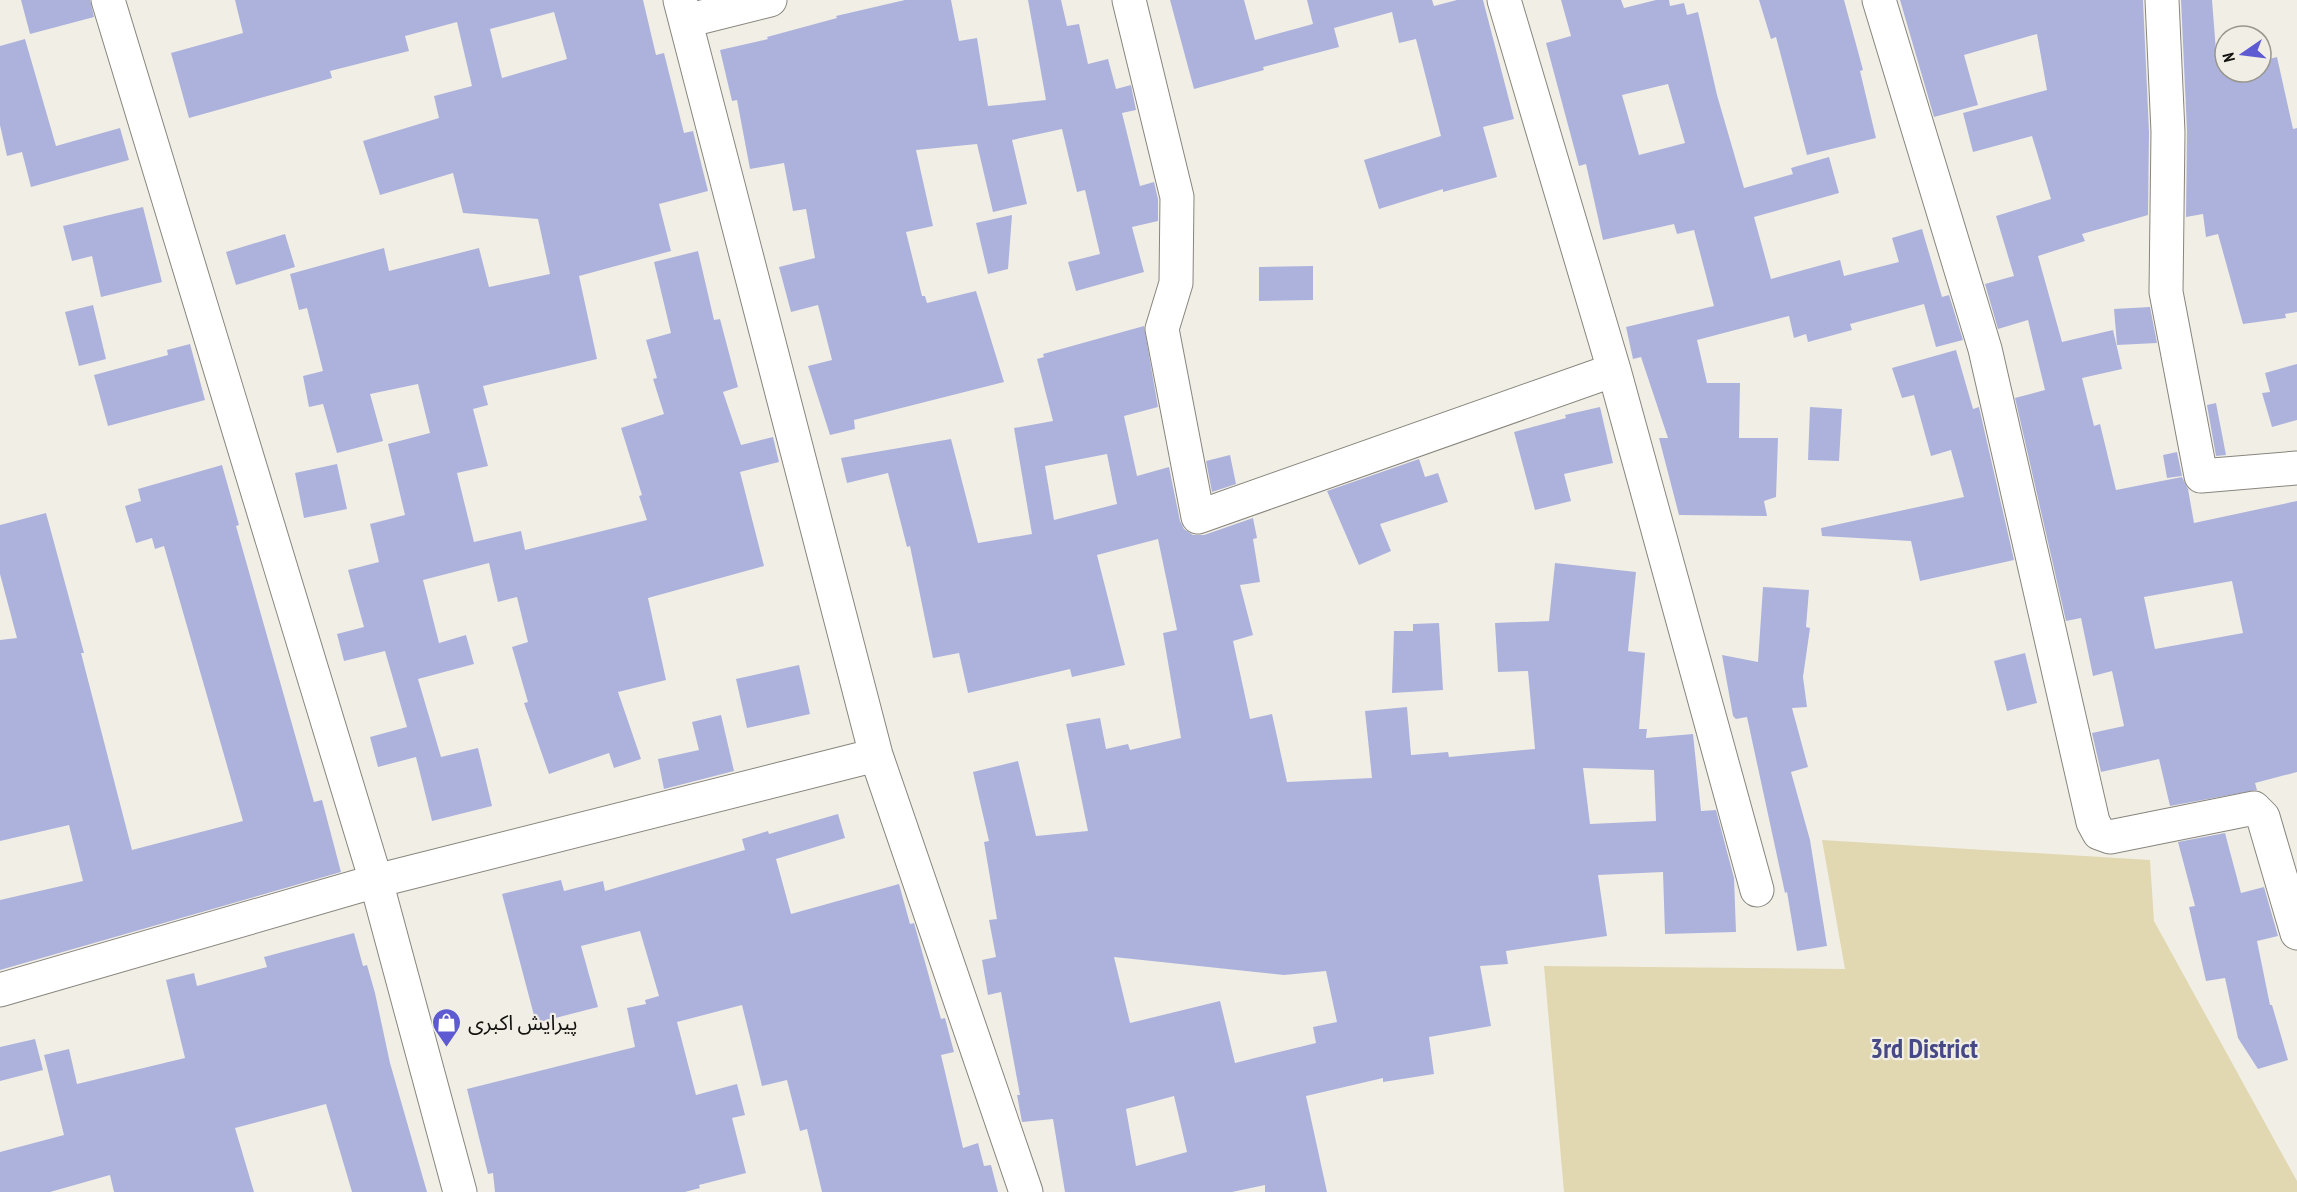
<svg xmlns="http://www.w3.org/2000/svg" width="2297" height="1192" viewBox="0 0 2297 1192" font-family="'PT Sans Narrow','Noto Sans Arabic',sans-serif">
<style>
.green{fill:#e1d8b2}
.building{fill:#adb2dd;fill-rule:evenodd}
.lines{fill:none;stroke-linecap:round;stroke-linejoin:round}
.minor-casing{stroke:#88857d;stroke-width:35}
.minor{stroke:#fff;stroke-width:33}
.labels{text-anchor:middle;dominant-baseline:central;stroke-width:4.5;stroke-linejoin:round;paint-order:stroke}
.poi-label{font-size:21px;fill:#12110e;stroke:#f1efe5;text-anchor:start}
.district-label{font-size:27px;font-weight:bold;fill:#474986;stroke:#f1efe5}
</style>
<rect width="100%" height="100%" fill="#f1efe5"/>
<!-- green -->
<path class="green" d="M 1822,840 L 2150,860 L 2154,921 L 2297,1181 L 2297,1192 L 1564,1192 L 1544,966 L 1845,969 Z"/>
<!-- building -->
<path class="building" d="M 21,0 L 90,0 L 94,17 L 30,34 Z
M 235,0 L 643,0 L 656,55 L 664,53 L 684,133 L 693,131 L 708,191 L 659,204 L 671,251 L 579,276 L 597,359 L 483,386 L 488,405 L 473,409 L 488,466 L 457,473 L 474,542 L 521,531 L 525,550 L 647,520 L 639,496 L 642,495 L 621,428 L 664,414 L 653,379 L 657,378 L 646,340 L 671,333 L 654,262 L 698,251 L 714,320 L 720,319 L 738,387 L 723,392 L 741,445 L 773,437 L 779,462 L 740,472 L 764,566 L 648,598 L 666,680 L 618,692 L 641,759 L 614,768 L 609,753 L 549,774 L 524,703 L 528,702 L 512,647 L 528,642 L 517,597 L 498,602 L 489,563 L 423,580 L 439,643 L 466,635 L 474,664 L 418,679 L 441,757 L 478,748 L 492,806 L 432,821 L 416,757 L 378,767 L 370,737 L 407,727 L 385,651 L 344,661 L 337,634 L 364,627 L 348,570 L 379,562 L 370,524 L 405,515 L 388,444 L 430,433 L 418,384 L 370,394 L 383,441 L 337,453 L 323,404 L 309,407 L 303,376 L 323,371 L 307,308 L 299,310 L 290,274 L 384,248 L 389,271 L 479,248 L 489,287 L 550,274 L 538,219 L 463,213 L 453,173 L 380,195 L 363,141 L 439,118 L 434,96 L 472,86 L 457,22 L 405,36 L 409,51 L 330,71 L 332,78 L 189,118 L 171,53 L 243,33 ZM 554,12 L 567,59 L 502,78 L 490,29 Z
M 905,0 L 951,0 L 959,41 L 977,38 L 988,106 L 1046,100 L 1028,0 L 1061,0 L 1067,26 L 1079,24 L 1088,64 L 1108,59 L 1116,89 L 1131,85 L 1136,110 L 1122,113 L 1140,186 L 1154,182 L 1158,199 L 1158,221 L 1132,227 L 1144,272 L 1076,291 L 1068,262 L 1100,254 L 1085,190 L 1077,192 L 1062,129 L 1012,140 L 1027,204 L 993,212 L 977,144 L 916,150 L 933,226 L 906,232 L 922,296 L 925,296 L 927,303 L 976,291 L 1004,382 L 854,420 L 855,429 L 830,435 L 808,366 L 832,360 L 818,305 L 791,312 L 779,267 L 815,258 L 806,209 L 793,211 L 784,163 L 750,169 L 737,100 L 732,101 L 720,50 L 768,39 L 767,37 L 837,18 L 836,16 Z
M 1170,0 L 1244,0 L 1255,40 L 1313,24 L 1307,0 L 1432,0 L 1434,6 L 1457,0 L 1483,0 L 1514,119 L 1483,127 L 1497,177 L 1443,192 L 1443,189 L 1379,209 L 1364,160 L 1441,136 L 1416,39 L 1399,43 L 1392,12 L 1334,28 L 1339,47 L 1263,67 L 1264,70 L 1194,89 Z
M 1561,0 L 1621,0 L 1624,8 L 1656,0 L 1669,0 L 1670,6 L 1684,3 L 1687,15 L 1698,12 L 1717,95 L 1744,188 L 1793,174 L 1791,168 L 1829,157 L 1839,193 L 1754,217 L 1771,279 L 1840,260 L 1844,276 L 1899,262 L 1892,238 L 1922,229 L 1942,297 L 1949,295 L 1963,340 L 1936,347 L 1924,304 L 1850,324 L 1852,330 L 1808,342 L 1806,334 L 1794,338 L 1789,316 L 1697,340 L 1707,383 L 1740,383 L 1739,438 L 1778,438 L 1776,497 L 1764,501 L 1767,516 L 1679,515 L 1659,438 L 1668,438 L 1641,357 L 1633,359 L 1626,327 L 1714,306 L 1694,230 L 1677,234 L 1674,224 L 1603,240 L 1586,164 L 1579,166 L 1546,43 L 1571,36 ZM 1668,84 L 1685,143 L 1639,155 L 1622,95 Z
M 1759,0 L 1844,0 L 1863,70 L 1860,71 L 1876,138 L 1807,155 L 1776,37 L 1771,39 Z
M 1900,0 L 2143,0 L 2149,132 L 2148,215 L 2082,234 L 2085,241 L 2038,256 L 2062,342 L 2113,330 L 2122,369 L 2082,378 L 2094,426 L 2100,424 L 2116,490 L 2182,477 L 2188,489 L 2194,523 L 2297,501 L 2297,772 L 2255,783 L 2257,790 L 2170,806 L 2159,759 L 2101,772 L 2092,733 L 2124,726 L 2112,671 L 2093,676 L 2081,618 L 2066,621 L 2015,398 L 2045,390 L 2028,320 L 1998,329 L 1985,284 L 2014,276 L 1996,216 L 2051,199 L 2032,136 L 1973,152 L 1963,113 L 2047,90 L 2037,34 L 1964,55 L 1978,105 L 1934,117 ZM 2232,581 L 2243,633 L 2155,649 L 2144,597 Z
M 2181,0 L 2212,0 L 2217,64 L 2225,62 L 2225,72 L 2261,72 L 2261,61 L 2277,57 L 2293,129 L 2297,128 L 2297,312 L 2285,314 L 2286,318 L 2243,324 L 2218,234 L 2206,237 L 2203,214 L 2186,217 L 2187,131 Z
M 25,39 L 56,146 L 120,128 L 129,160 L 31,187 L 22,152 L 7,156 L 0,125 L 0,46 Z
M 143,207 L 162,282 L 101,297 L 92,256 L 72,261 L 63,226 Z
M 1012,215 L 1008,269 L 988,274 L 976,223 Z
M 285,234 L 295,267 L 236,285 L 226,252 Z
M 1313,266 L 1313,300 L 1259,301 L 1259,267 Z
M 93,305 L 106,359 L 79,366 L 65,312 Z
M 2150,307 L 2157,343 L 2117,345 L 2114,309 Z
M 1144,326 L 1158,407 L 1124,416 L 1137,476 L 1169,467 L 1180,521 L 1184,529 L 1193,535 L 1204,535 L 1253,518 L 1257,538 L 1253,539 L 1260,582 L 1240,585 L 1253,635 L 1233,641 L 1250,719 L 1272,714 L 1287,782 L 1372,778 L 1365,711 L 1407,707 L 1411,755 L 1448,752 L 1449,757 L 1535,749 L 1528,671 L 1498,672 L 1495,623 L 1549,621 L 1555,563 L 1636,572 L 1628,651 L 1645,653 L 1639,729 L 1647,729 L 1646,738 L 1693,734 L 1701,811 L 1716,810 L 1734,878 L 1736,932 L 1665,934 L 1663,872 L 1598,875 L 1607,936 L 1506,951 L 1508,964 L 1480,966 L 1491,1026 L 1429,1037 L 1434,1074 L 1383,1082 L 1383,1078 L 1306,1096 L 1327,1192 L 1265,1192 L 1265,1185 L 1232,1192 L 1065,1192 L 1053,1119 L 1022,1122 L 1017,1095 L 1020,1095 L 1001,992 L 988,995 L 982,960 L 996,957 L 989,920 L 997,919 L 984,842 L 989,841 L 973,772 L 1018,761 L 1036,836 L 1088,831 L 1066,724 L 1100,718 L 1106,749 L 1128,744 L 1130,750 L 1181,738 L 1163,633 L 1177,630 L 1158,539 L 1097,555 L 1125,665 L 1072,677 L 1070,669 L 968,693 L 959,653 L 933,658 L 910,546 L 907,547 L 888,473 L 847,483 L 841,458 L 951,439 L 978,543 L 1032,534 L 1014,428 L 1053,421 L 1037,359 L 1044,357 L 1043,354 ZM 1107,454 L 1117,504 L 1054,520 L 1045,466 ZM 1583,768 L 1654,770 L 1656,821 L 1590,824 ZM 1114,957 L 1284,975 L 1326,971 L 1337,1022 L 1313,1027 L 1316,1043 L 1235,1063 L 1220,1001 L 1130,1023 ZM 1174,1096 L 1187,1152 L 1136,1166 L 1126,1109 Z
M 190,344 L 205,400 L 108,426 L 94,375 L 168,355 L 167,350 Z
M 1956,350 L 1973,409 L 1979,407 L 2014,560 L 1920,581 L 1911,541 L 1822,536 L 1821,528 L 1964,497 L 1951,450 L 1931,456 L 1914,395 L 1902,398 L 1892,368 Z
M 2297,364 L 2297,420 L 2272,427 L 2262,393 L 2270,392 L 2265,373 Z
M 2216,403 L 2226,455 L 2216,456 L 2207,405 Z
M 1600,407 L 1613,463 L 1564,474 L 1571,501 L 1535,510 L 1514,432 L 1566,418 L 1565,415 Z
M 1810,407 L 1842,409 L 1839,461 L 1808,460 Z
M 2177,452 L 2182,476 L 2167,478 L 2163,455 Z
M 1230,455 L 1236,484 L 1212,492 L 1206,461 Z
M 1419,459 L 1425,477 L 1438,473 L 1448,502 L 1380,524 L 1391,551 L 1359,565 L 1327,491 Z
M 337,464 L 347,509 L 304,518 L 295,473 Z
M 222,465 L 239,525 L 236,526 L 314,802 L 322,800 L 341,872 L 0,970 L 0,900 L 83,881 L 69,825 L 0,841 L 0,640 L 17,638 L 0,574 L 0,525 L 46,513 L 84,653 L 81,653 L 132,850 L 243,821 L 164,546 L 155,549 L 152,538 L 136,543 L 125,506 L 141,501 L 138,489 Z
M 1763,587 L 1809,590 L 1806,627 L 1810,628 L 1803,677 L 1807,707 L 1792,708 L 1808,767 L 1791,772 L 1810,840 L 1827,946 L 1797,951 L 1787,892 L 1785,893 L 1747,717 L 1736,719 L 1733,716 L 1722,655 L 1758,662 Z
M 1439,623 L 1443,690 L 1392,693 L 1394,631 L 1413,631 L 1413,624 Z
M 2025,653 L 2037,703 L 2007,711 L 1994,661 Z
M 799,665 L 810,714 L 747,728 L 736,679 Z
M 721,715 L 734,771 L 664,789 L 658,759 L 699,750 L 692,722 Z
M 838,814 L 845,838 L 776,859 L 791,914 L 899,884 L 910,924 L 914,923 L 941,1019 L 945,1018 L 954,1052 L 941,1055 L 963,1148 L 978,1143 L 984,1166 L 991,1165 L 998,1192 L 822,1192 L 807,1129 L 800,1131 L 787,1080 L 762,1086 L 742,1005 L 677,1022 L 696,1095 L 737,1084 L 745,1115 L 732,1118 L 746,1173 L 699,1185 L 700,1188 L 685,1192 L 495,1192 L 493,1173 L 488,1174 L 467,1089 L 635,1047 L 627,1008 L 646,1004 L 645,1000 L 659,996 L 640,931 L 581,946 L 598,1007 L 536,1023 L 502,894 L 561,880 L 564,891 L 603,881 L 605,891 L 745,850 L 742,839 L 768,831 L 769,834 Z
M 2225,833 L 2241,893 L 2264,887 L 2278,936 L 2257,941 L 2270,1005 L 2272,1005 L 2288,1060 L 2258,1069 L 2238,1038 L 2225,978 L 2206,981 L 2189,907 L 2195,906 L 2178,842 Z
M 354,933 L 363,966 L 367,965 L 375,993 L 390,1063 L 427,1192 L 352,1192 L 326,1104 L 235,1128 L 254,1192 L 114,1192 L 110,1175 L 50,1192 L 0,1192 L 0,1152 L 64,1135 L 44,1055 L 69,1049 L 77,1084 L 185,1058 L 166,980 L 194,973 L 197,986 L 267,967 L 264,957 Z
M 35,1039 L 43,1070 L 0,1081 L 0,1047 Z"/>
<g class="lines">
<defs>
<path id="minor" d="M 108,0 L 376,881 L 460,1192
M 680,0 L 876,755 L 1026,1192
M 1129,0 L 1177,197 L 1176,283 L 1162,329 L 1198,517 L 1614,370
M 1504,0 L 1614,370 L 1757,890
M 1879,0 L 1985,349 L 2093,822 L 2099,833 L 2110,837 L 2254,808 L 2263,817 L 2297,933
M 2162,0 L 2168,132 L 2166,292 L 2201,476 L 2297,468
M 686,21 L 770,0
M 0,990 L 376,881 L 876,755"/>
</defs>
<!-- minor casing -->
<use href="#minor" class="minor-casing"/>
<!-- minor -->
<use href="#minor" class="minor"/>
</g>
<!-- icons -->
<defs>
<symbol id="shop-pin" viewBox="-11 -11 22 30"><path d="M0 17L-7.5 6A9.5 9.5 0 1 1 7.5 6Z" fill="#5e5ad2" stroke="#f1efe5"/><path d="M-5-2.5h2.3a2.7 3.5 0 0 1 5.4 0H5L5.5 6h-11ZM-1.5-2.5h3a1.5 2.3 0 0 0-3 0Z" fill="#fff"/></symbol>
</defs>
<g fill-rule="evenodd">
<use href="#shop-pin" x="430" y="1006" width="33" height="45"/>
</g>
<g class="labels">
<!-- poi labels -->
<g class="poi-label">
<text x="468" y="1022">پیرایش اکبری</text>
</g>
<!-- district labels -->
<g class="district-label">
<text x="1924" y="1048">3rd District</text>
</g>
</g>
<!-- north arrow -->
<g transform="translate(2243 54) rotate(256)"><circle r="28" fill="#f1efe5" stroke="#98968f" stroke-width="1.5"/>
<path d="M0-4.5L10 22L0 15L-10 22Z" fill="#5e5ad2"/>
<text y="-9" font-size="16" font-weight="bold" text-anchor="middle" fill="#12110e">N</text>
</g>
</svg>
